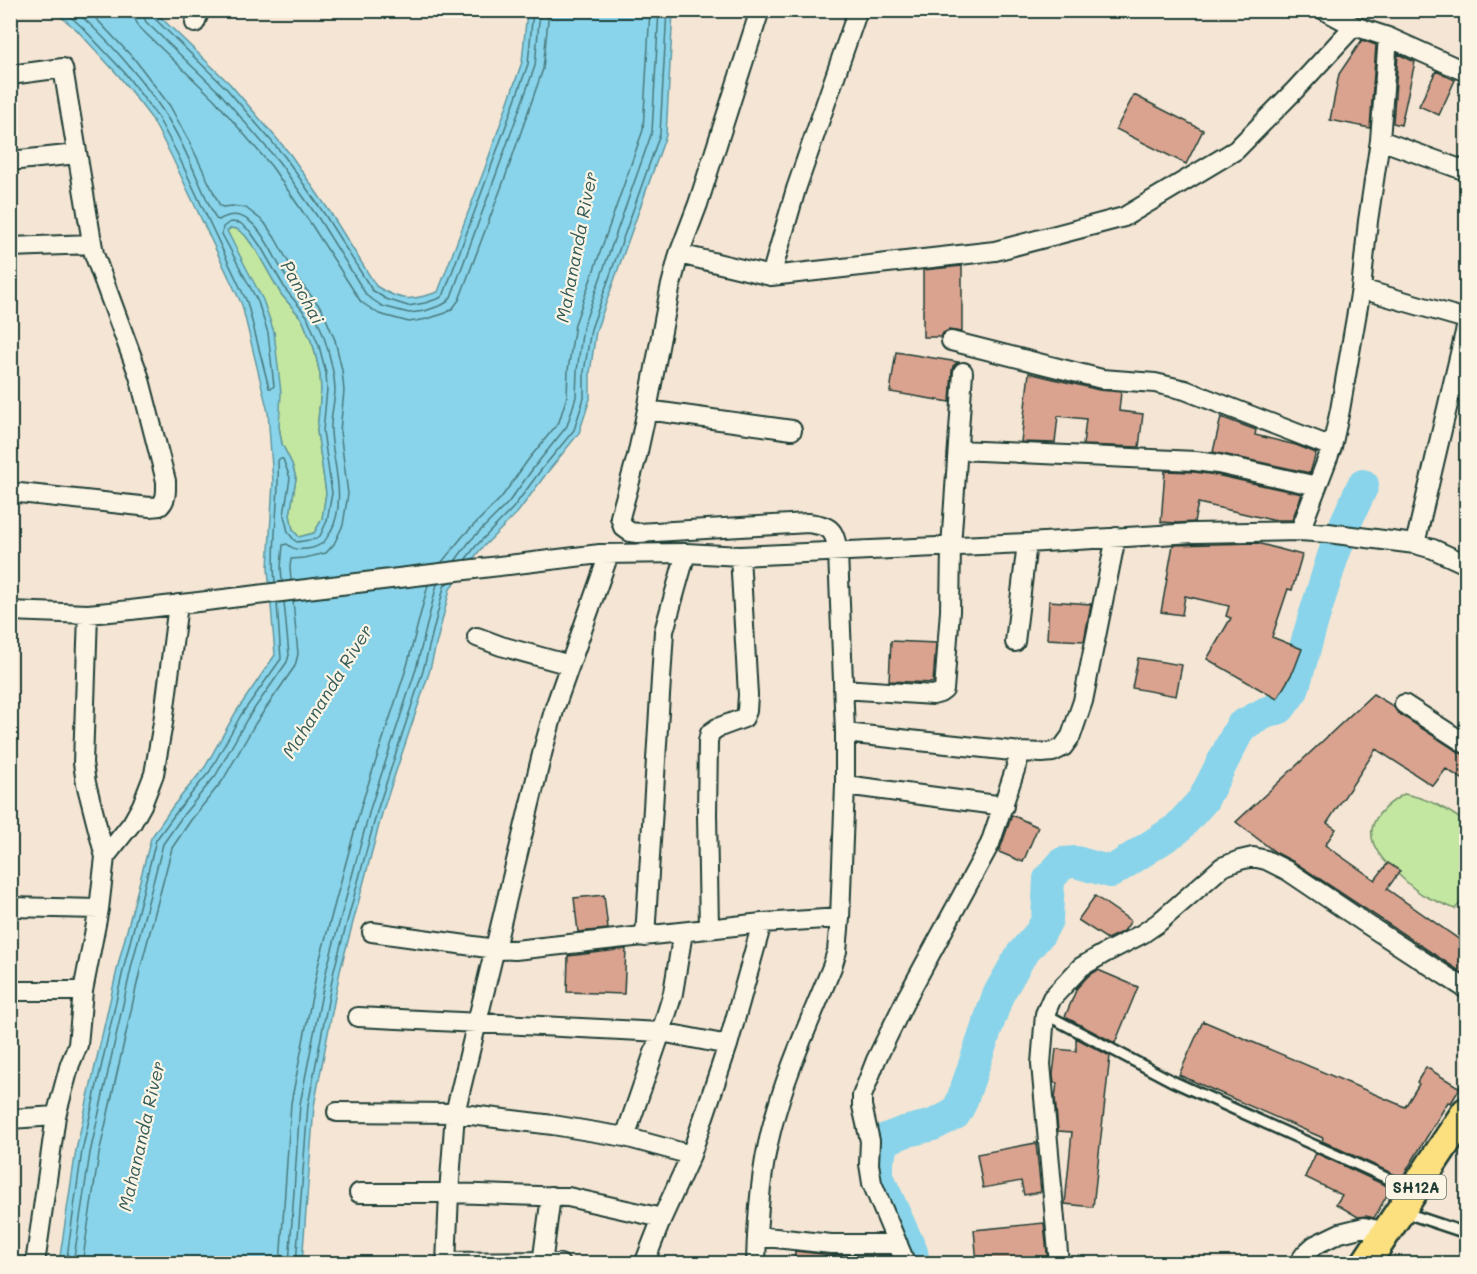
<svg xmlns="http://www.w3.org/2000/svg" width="1477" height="1274" viewBox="0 0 1477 1274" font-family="Mali,sans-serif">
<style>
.green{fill:#c3e6a0;stroke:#71926a;stroke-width:1.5}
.water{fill:#89d4ea;stroke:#5f98a1;stroke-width:1.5;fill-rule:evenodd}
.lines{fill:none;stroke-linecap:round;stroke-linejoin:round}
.shore{stroke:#49797d;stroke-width:1.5}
.river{stroke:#89d4ea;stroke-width:32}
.building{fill:#d9a38f;stroke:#1f3d34;stroke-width:1.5}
.service-casing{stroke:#1f3d34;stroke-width:14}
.minor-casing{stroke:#1f3d34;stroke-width:22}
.primary-casing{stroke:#1f3d34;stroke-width:33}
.service{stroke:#fcf5e5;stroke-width:9}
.minor{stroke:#fcf5e5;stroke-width:18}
.primary{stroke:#fce080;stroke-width:28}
.labels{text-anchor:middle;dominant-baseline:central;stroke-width:4.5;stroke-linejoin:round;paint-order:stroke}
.shield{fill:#fcf5e5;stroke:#617469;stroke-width:1.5}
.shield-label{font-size:15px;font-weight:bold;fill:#1f3d34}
.water-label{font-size:18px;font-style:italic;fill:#345b58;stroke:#fcf5e5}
</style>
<rect width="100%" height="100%" fill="#f5e5d4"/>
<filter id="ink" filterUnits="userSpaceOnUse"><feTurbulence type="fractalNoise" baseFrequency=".0167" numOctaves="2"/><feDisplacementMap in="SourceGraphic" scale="12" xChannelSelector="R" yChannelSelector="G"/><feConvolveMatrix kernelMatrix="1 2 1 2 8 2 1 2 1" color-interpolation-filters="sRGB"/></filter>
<g filter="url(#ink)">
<!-- green -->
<path class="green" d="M 231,228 L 237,229 L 245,235 L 256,250 L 281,294 L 302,319 L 314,348 L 320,374 L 321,390 L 317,431 L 326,493 L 322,519 L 314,533 L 299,537 L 293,530 L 290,515 L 296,478 L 292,464 L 282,444 L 279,427 L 274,332 L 227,231 Z
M 1404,794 C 1428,798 1447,809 1466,823 L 1466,896 L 1455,909 C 1446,905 1435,901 1425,896 C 1416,892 1408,883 1400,876 C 1363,845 1360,820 1404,794 Z"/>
<!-- water -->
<path class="water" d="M 54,11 L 154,11 L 230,84 L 290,154 L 330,212 L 376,286 C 401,302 411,301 438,292 L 485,168 L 522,62 L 527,11 L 673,11 L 666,135 L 596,331 L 590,373 L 590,399 L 579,433 L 546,474 L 518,512 L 480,550 L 450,589 L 429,673 L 383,810 L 340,971 L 314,1106 L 302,1263 L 59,1263 L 76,1150 L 119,961 L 151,838 L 173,806 L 205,767 L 236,712 L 275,655 L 268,568 L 273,482 L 268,412 L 242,305 L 171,155 L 152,119 L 119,76 L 77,30 ZM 231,228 L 237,229 L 245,235 L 256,250 L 281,294 L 302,319 L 314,348 L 320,374 L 321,390 L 317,431 L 326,493 L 322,519 L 314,533 L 299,537 L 293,530 L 290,515 L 296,478 L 292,464 L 282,444 L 279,427 L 281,393 L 274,332 L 263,300 L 227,231 Z"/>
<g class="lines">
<!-- shore -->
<path class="shore" d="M 63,10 L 81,26 L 124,72 L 157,116 L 177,153 L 247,302 L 269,388 L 272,388 L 274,386 L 268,333 L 258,302 L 222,234 L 223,227 L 230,222 L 240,223 L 250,231 L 261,247 L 286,290 L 307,316 L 319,346 L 326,373 L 327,389 L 323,431 L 332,493 L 327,521 L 320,536 L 316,539 L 297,542 L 294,540 L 288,532 L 284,515 L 290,478 L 283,459 L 279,459 L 278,461 C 280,501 271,542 275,582
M 74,10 C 106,37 140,76 163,111 C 185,144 198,183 216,219 L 219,220 C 248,202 266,240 277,261 C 282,270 287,280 294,288 C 300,296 309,304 314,313 C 319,323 324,336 327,347 C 331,361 335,376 335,391 C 334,405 330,419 331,432 C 333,464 347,500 331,531 C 326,540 323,545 312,548 C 301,550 295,551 287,544 L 283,545 L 281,567 L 282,581
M 88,10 L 136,61 L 170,106 L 191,145 L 220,206 L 223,207 L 233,206 L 246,208 L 264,222 L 275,238 L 299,281 L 322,309 L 335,340 L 342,370 L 344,391 L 340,431 L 348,494 L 343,525 L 334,544 L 326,553 L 304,558 L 291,559 L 290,567 L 291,580
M 134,10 L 135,19 L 139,27 L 214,99 L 272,167 L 311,224 L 361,302 L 379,314 L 409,322 L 427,319 L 446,313 L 453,308 L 459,300 L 506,175 L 543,69 L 549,10
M 143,10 L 144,17 L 146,22 L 220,93 L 279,162 L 319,219 L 367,296 L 382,306 L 409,313 L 425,311 L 442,305 L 447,302 L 451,297 L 497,172 L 535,66 L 540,10
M 151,10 L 153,17 L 226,88 L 285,157 L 325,215 L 372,290 L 386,299 L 408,306 L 425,303 L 440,298 L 444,294 L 490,170 L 528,64 L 533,10
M 465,560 L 476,546 L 513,508 L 541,470 L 574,430 L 584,398 L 584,372 L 591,329 L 660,134 L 667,10
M 455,561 L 470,541 L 508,503 L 535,466 L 567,426 L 576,397 L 577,371 L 583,327 L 652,132 L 659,10
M 442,562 L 463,536 L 501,498 L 528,460 L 559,422 L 567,396 L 568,370 L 575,324 L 643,130 L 650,10
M 66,1264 L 82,1151 L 125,962 L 156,840 L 178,810 L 210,771 L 241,715 L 281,659 L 277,603
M 73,1264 L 90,1153 L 132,964 L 163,844 L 184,814 L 216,775 L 247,719 L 287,662 L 289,655 L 284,602
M 82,1264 L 99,1154 L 141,966 L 172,848 L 191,820 L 223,780 L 255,724 L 295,666 L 298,654 L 293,601
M 280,1264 L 291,1103 L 318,966 L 362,803 L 407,666 L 428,585
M 289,1264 L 300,1104 L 327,968 L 371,806 L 416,669 L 437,584
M 296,1264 L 308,1105 L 334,970 L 378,808 L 423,671 L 444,587 L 447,583"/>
<!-- river -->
<path class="river" d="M 914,1264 L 912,1252 L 878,1177 L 878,1159 L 886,1139 L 904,1132 L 933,1125 L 955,1114 L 961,1103 L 998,995 L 1021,955 L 1040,933 L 1047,920 L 1049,879 L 1063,863 L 1076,862 L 1111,872 L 1177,829 L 1203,800 L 1241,726 L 1265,713 L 1280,708 L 1293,690 L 1313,620 L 1333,556 L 1346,522 L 1363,485"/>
</g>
<!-- building -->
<path class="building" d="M 1362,40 L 1376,45 L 1370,128 L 1330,120 L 1339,74 Z
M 1398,54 L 1415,62 L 1401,125 L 1393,123 Z
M 1436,71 L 1455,80 L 1439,115 L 1419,106 Z
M 1134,95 L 1203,130 L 1186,164 L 1116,129 Z
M 962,266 L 962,332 L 949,330 L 943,333 L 941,337 L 923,337 L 923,270 Z
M 896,352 L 958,362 L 953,366 L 952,371 L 950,402 L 890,392 Z
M 1029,373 L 1099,390 L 1121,392 L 1119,411 L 1143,414 L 1139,447 L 1083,445 L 1086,419 L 1058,416 L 1055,443 L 1021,442 Z
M 1221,417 L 1256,430 L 1255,435 L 1296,445 L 1316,453 L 1310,473 L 1213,452 Z
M 1165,471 L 1194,472 L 1216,475 L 1302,494 L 1292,520 L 1272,520 L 1198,503 L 1194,522 L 1177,523 L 1161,522 Z
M 1257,543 L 1302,555 L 1292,590 L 1288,589 L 1272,637 L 1302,649 L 1294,670 L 1277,699 L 1207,659 L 1231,618 L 1226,616 L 1229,606 L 1185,596 L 1182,615 L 1161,612 L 1173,545 Z
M 1049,601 L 1091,604 L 1084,641 L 1047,639 Z
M 891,641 L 936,643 L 933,683 L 889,681 Z
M 1138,658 L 1182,665 L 1176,696 L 1132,688 Z
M 1373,694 L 1393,706 L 1398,713 L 1460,753 L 1467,755 L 1467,782 L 1446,769 L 1433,786 L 1376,749 L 1327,823 L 1336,829 L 1325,845 L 1375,880 L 1388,863 L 1400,871 L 1387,889 L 1467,945 L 1467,976 L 1294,862 L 1275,852 L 1236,822 Z
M 1012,815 L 1038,827 L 1023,862 L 999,852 Z
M 604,895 L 608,929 L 578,932 L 574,898 Z
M 1095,896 L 1131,921 L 1124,931 L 1107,939 L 1078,920 Z
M 626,949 L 624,994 L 567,992 L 568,956 Z
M 1098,970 L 1138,987 L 1115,1043 L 1065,1017 L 1077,988 L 1088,976 Z
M 1203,1021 L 1405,1107 L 1419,1084 L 1417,1082 L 1426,1067 L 1460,1088 L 1451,1103 L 1448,1102 L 1402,1178 L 1322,1141 L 1323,1138 L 1179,1075 Z
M 1076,1038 L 1110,1056 L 1093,1207 L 1065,1204 L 1072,1132 L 1058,1131 L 1055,1098 L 1057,1083 L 1054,1083 L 1053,1074 L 1056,1049 L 1076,1051 Z
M 1036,1143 L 1041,1192 L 1024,1195 L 1021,1181 L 983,1188 L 977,1154 Z
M 1316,1153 L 1391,1188 L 1374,1218 L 1366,1216 L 1358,1217 L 1336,1204 L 1342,1195 L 1305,1177 Z
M 1044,1223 L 1048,1263 L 977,1263 L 974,1230 Z
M 795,1251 L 831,1255 L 890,1255 L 894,1263 L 794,1263 Z"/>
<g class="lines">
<defs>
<path id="service" d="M 1045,1014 L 1172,1081 L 1411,1189
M 1415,1216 L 1466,1233"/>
<path id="minor" d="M 1324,10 L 1354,26 L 1388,37 L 1466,72
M 195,23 L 200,10
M 10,75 L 63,68 L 94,254 L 139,376 L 166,481 C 166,491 167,499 160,506 L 150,507 L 10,492
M 1380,140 L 1466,171
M 10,161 L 77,154
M 10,247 L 92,244
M 679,254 L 771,276 L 995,251 L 1124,217 L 1236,150 L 1295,90 L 1354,26
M 771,276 L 796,189 L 858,10
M 1361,289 L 1466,319
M 951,341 L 1102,379 L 1155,383 L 1185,390 L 1332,447
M 647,410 L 792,430
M 958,450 L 1195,461 L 1218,464 L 1317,486
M 1300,531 L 1332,447 L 1340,410 L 1361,289 L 1368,221 L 1380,140 L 1388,37
M 1415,544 L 1466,328
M 10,611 L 88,614 L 131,610 L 600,554 L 686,553 L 740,556 L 1027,543 L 1193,533 L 1300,531 L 1328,533 L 1415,544 L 1433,549 L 1466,564
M 88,614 L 83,763 L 86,783 L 105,857
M 477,637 L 501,646 L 570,665
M 1015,642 L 1027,543
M 843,689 L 933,695 L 940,693 L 944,690 L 950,611 L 951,547 L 963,372
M 1404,704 L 1466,744
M 845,733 L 1021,752 L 1042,753 L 1053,752 L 1063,747 L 1071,736 L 1083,701 L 1116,537
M 845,785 L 1004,806
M 10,907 L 99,909
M 709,928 L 707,814 L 708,741 L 710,733 L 717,728 L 744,718 L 747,711 L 748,695 L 740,556
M 372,932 L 495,949 L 515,950 L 762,923 L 840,918
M 645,937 L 664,631 L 686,553
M 10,991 L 83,991
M 358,1017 L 661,1032 L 728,1045
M 337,1112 L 455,1113 L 553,1125 L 625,1137 L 691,1155
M 10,1119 L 56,1116
M 625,1137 L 661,1032 L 673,993 L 683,932
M 359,1193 L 449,1193 L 568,1197 L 662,1218
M 757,1236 L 831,1244 L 898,1244
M 446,1262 L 542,1261 L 560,1264
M 35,1264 L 56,1116 L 70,1064 L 78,1045 L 83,991 L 99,909 L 105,857 L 132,823 L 142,805 L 154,774 L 163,723 L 178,604
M 446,1264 L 449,1193 L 455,1113 L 543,750 L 555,707 L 609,554
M 542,1264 L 551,1196
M 644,1264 L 662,1218 L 691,1155 L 728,1045 L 762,923
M 756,1264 C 757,1219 760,1174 771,1131 C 785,1074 810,1021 832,967 L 837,951 L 840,918 L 845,785 L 845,733 L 838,552 C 834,529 831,526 808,523 L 638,533 L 630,532 L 623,527 L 620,517 L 637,456 L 647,410 L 670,289 L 679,254 L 698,204 L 760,10
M 906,1264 L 872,1183 L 869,1164 L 870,1141 L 862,1106 L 862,1096 L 876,1060 L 907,997 L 990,844 L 1021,752
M 1059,1264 L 1041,1064 L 1045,1014 L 1052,998 L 1081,967 L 1105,953 L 1142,934 L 1158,923 L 1222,867 L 1240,860 L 1253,857 L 1266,860 L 1288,871 L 1368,925 L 1466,989
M 1298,1264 L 1305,1254 L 1315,1245 L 1340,1233 L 1364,1227 L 1387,1232"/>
<path id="primary" d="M 1365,1264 L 1466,1112"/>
</defs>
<!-- service casing -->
<use href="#service" class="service-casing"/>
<!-- minor casing -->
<use href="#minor" class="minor-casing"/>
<!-- primary casing -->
<use href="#primary" class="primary-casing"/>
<!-- service -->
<use href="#service" class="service"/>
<!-- minor -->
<use href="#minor" class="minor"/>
<!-- primary -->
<use href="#primary" class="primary"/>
</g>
</g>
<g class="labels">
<!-- shield labels -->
<rect class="shield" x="1386" y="1175" width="60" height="24" rx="4.5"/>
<g class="shield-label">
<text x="1416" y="1187">SH12A</text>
</g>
<!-- water labels -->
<g class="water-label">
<text transform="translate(576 247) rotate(-79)">Mahananda River</text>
<text transform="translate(303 292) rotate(61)">Panchai</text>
<text transform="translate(327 691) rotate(-58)">Mahananda River</text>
<text transform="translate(141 1136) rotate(-77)">Mahananda River</text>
</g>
</g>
<!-- margin -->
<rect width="1477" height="1274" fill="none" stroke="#fcf5e5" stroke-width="36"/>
<rect x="18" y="18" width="1441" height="1238" fill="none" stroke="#1f3d34" stroke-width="2" filter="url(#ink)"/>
</svg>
